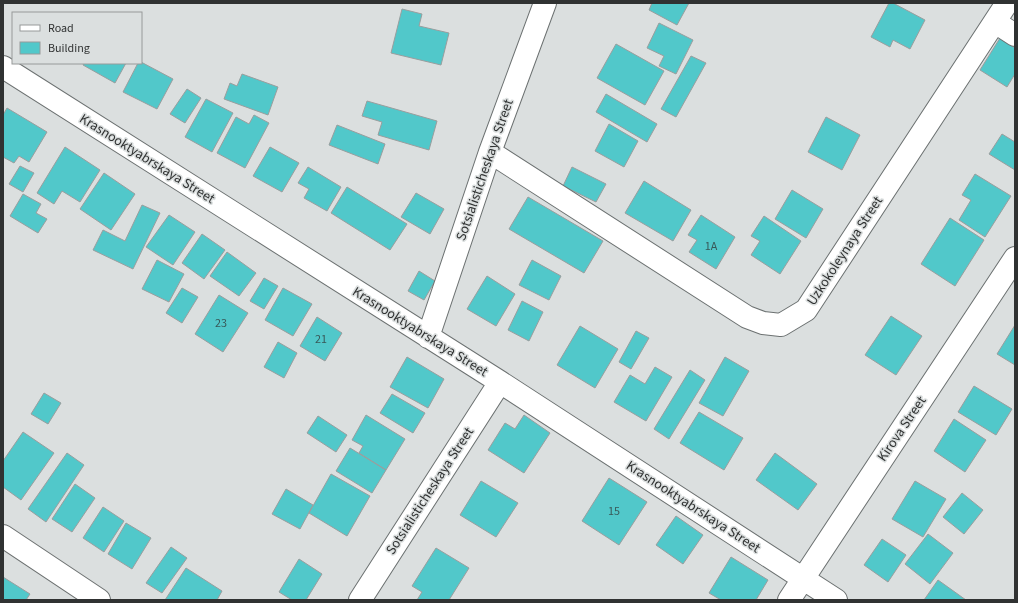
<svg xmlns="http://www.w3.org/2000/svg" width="1018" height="603" viewBox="0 0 1018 603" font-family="'Source Sans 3',sans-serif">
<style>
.building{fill:#51c8ca;stroke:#999e9e}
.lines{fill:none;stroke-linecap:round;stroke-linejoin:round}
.street-casing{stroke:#6c7171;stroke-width:24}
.street{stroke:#fff;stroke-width:22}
.labels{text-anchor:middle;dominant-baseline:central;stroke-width:3;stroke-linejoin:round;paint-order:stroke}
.number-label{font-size:12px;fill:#385858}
.street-label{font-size:14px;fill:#303232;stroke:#dbdfdf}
</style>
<rect width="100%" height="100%" fill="#dbdfdf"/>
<!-- building -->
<path class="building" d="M 652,3 L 689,3 L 677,25 L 649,10 Z
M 889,3 L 893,3 L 925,20 L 910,49 L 893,40 L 890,47 L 871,37 Z
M 402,9 L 422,14 L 419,26 L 449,33 L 441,65 L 391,53 Z
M 659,23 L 693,40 L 676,74 L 659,66 L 664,56 L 647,48 Z
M 1000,38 L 1015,48 L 1015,74 L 1007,87 L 980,70 Z
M 616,44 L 664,71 L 645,105 L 597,78 Z
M 691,56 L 706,63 L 676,117 L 661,109 Z
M 141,62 L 173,79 L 157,109 L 123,92 L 138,63 Z
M 84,63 L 126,63 L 115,83 L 83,65 Z
M 242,74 L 278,87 L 268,115 L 224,99 L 230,83 L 237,86 Z
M 187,89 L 201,98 L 185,123 L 170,114 Z
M 606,94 L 657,124 L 647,142 L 596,112 Z
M 206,99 L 233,113 L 212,152 L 185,137 Z
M 367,101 L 437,121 L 429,150 L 378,135 L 382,122 L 362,116 Z
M 7,108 L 47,132 L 29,162 L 19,156 L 14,163 L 3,157 L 3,115 Z
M 254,115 L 269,123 L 245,168 L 217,153 L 236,117 L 249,124 Z
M 826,117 L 860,135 L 842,170 L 808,152 Z
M 609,124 L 638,141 L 624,167 L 595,151 Z
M 337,125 L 385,144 L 378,164 L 329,145 Z
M 1002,134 L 1015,142 L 1015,170 L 989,154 Z
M 65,147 L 100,170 L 80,202 L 62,191 L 54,204 L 37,193 Z
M 270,147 L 299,163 L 282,192 L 253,176 Z
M 20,166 L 34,173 L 23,192 L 9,184 Z
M 308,167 L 341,187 L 327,211 L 304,198 L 309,189 L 298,183 Z
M 572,167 L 606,184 L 596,202 L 563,186 Z
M 104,173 L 135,194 L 111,230 L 80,209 Z
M 975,174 L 1011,196 L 985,237 L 959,220 L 971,200 L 962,195 Z
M 644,181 L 691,210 L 673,241 L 625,213 Z
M 347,187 L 407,224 L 390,250 L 331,213 Z
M 792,190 L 823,209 L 806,238 L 775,219 Z
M 416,193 L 444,209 L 430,234 L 401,217 Z
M 23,194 L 41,204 L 36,213 L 47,219 L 38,233 L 10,216 Z
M 528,197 L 603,241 L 584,273 L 509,229 Z
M 142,205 L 160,213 L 133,269 L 93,250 L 103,230 L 125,241 Z
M 169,215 L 195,232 L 173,265 L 146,247 Z
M 701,215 L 735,237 L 716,269 L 689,252 L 697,240 L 688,235 Z
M 764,216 L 801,241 L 780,274 L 751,255 L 760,241 L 751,236 Z
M 950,218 L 984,240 L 955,286 L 921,264 Z
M 202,234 L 225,250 L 204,279 L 182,263 Z
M 227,252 L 256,273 L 239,296 L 210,276 Z
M 157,260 L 184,274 L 169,302 L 142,289 Z
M 532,260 L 561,276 L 549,300 L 519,285 Z
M 419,271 L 435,281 L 424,300 L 408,291 Z
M 487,276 L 515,294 L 496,326 L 467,309 Z
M 264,278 L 278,286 L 264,309 L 250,301 Z
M 182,288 L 198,297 L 182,323 L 166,313 Z
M 283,288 L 312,304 L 293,336 L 265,320 Z
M 219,295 L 248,313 L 223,352 L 195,334 Z
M 522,301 L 543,312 L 529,341 L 508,330 Z
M 891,316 L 922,336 L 896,375 L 865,355 Z
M 317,317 L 342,333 L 325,361 L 300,346 Z
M 1015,325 L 1015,365 L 997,354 Z
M 580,326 L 618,349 L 595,388 L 557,365 Z
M 636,331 L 649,338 L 631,369 L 619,362 Z
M 278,342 L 297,353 L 284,378 L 264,367 Z
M 407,357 L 444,379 L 428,408 L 390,387 Z
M 725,357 L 749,371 L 723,416 L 699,403 Z
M 655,367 L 672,377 L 646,421 L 614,402 L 630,375 L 645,384 Z
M 690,370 L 705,380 L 669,439 L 654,429 Z
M 974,386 L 1012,409 L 996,435 L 958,412 Z
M 44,393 L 61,403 L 48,424 L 31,414 Z
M 392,394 L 425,413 L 413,433 L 380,413 Z
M 699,412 L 743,438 L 724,470 L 680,443 Z
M 366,415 L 405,439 L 386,470 L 359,453 L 363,446 L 352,440 Z
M 524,415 L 550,433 L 524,473 L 488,450 L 505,423 L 515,429 Z
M 318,416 L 347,435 L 336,452 L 307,433 Z
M 954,419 L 986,440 L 965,472 L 934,451 Z
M 23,432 L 54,453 L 21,500 L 3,487 L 3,461 Z
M 350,448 L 386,470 L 372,493 L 336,471 Z
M 67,453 L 84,465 L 46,522 L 28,509 Z
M 775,453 L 817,484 L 798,510 L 756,480 Z
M 331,474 L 370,496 L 347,536 L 309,513 Z
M 609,478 L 647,502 L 619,545 L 582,521 Z
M 481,481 L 518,503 L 496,537 L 460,515 Z
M 915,481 L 946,499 L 923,537 L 892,519 Z
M 75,484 L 95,498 L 72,532 L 52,519 Z
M 286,489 L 313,505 L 300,529 L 272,514 Z
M 962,493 L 983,510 L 964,534 L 943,517 Z
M 103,507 L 124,521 L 104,552 L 83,538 Z
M 676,516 L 703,535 L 683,564 L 656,545 Z
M 126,523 L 151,538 L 132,569 L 108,554 Z
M 928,534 L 953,553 L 930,584 L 905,564 Z
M 882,539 L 906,555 L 888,582 L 864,565 Z
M 171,547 L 187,558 L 162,593 L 146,583 Z
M 436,548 L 469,568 L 449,600 L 417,600 L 422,592 L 412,586 Z
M 731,557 L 768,580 L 756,600 L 721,600 L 709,593 Z
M 299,559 L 322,574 L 306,600 L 292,600 L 279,592 Z
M 186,568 L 222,591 L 217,600 L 165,600 Z
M 3,577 L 30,594 L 26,600 L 3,600 Z
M 938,580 L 966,600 L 924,600 Z"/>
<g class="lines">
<defs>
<path id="street" d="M 995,22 L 1015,35
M 3,67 L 500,382 L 836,600
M 490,152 L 747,317 L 763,323 L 781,325 L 806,310 L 1007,3
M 428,337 L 490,152 L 545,3
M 3,536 L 99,600
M 360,600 L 500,382
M 789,600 L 1015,258"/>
</defs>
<!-- street casing -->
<use href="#street" class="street-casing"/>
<!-- street -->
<use href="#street" class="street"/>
</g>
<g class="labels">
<!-- number labels -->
<g class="number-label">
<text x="711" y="246">1А</text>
<text x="221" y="323">23</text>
<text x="321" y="339">21</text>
<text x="614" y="511">15</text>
</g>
<!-- street labels -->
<g class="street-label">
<text transform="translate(147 159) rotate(32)">Krasnooktyabrskaya Street</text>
<text transform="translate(485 170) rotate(-71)">Sotsialisticheskaya Street</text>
<text transform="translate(845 251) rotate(-57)">Uzkokoleynaya Street</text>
<text transform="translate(420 332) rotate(32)">Krasnooktyabrskaya Street</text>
<text transform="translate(902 429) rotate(-56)">Kirova Street</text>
<text transform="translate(430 491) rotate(-57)">Sotsialisticheskaya Street</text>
<text transform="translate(693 507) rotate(33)">Krasnooktyabrskaya Street</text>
</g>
</g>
<!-- border -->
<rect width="1018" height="603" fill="none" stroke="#303232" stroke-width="8"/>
<!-- legend -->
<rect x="12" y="12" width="130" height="52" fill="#dbdfdf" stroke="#979a9a"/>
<rect x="20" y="25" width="20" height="6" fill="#ffffff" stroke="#979a9a"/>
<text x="48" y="32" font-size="12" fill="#303232">Road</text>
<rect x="20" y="42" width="20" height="12" fill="#51c8ca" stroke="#979a9a"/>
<text x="48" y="52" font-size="12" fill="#303232">Building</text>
</svg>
